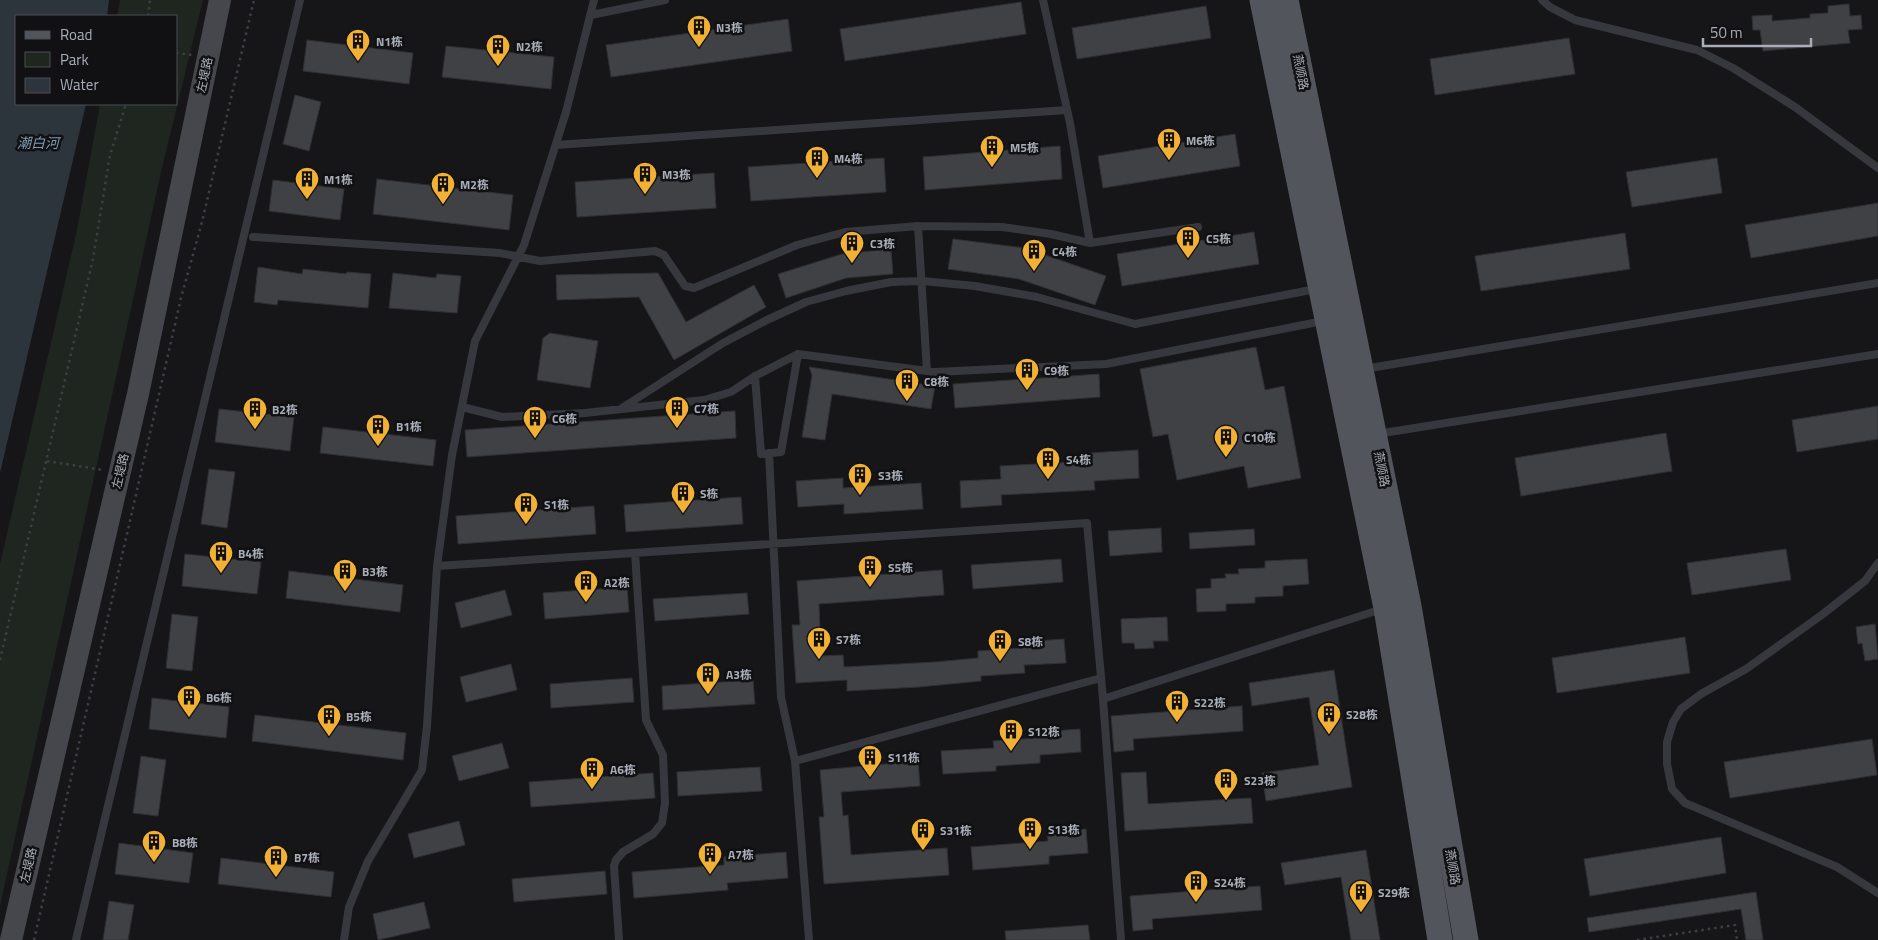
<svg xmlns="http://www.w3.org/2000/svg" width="1878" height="940" viewBox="0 0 1878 940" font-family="'Titillium Web','Noto Sans SC',sans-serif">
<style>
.green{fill:#1e261f}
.water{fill:#2c353c}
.building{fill:#404145;stroke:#303034}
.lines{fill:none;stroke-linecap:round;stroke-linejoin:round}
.path{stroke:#3d3f44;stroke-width:2.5;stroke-dasharray:2.5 4;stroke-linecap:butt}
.lane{stroke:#37383d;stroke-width:8}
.secondary{stroke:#45474d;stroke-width:22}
.primary{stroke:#53555c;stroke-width:25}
.labels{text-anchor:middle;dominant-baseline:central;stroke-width:5;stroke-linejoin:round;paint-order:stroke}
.poi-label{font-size:12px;font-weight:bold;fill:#a8adb8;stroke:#111113;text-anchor:start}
.street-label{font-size:12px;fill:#a8adb8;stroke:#111113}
.water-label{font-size:14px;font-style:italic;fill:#7f9bb3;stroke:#111113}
</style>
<rect width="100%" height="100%" fill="#161618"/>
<!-- green -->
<path class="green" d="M 120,0 L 203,0 L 161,172 L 0,906 L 0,564 L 77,230 L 100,104 L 176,104 L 176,16 L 117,16 Z"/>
<!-- water -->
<path class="water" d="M 0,0 L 109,0 L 107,16 L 16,16 L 16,104 L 86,104 L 0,473 Z"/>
<!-- building -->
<path class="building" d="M 1021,2 L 1026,34 L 845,61 L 840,29 Z
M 1849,4 L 1850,16 L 1861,15 L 1862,29 L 1848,30 L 1850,43 L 1763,51 L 1760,30 L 1753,30 L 1752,16 L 1772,15 L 1772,21 L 1810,18 L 1810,14 L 1828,13 L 1828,6 Z
M 1206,6 L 1211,38 L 1077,59 L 1072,28 Z
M 788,19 L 792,51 L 611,77 L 606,45 Z
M 1569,38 L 1575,74 L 1435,95 L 1430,59 Z
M 307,40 L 413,53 L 409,84 L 303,71 Z
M 446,46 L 554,57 L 551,89 L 442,77 Z
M 295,95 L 321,102 L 309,151 L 283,144 Z
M 1235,134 L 1240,166 L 1103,188 L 1098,156 Z
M 1060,146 L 1062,179 L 925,190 L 923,157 Z
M 884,158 L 886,192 L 751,201 L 748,167 Z
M 1717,158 L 1722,193 L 1632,207 L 1626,172 Z
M 714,173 L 716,208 L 577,217 L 575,182 Z
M 377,179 L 513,195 L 509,230 L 373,214 Z
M 273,180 L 344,189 L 340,220 L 269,211 Z
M 1878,203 L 1878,236 L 1751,258 L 1745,225 Z
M 1254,232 L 1259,264 L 1122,286 L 1117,254 Z
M 1625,233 L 1630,269 L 1481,291 L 1475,256 Z
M 953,239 L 1025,248 L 1106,276 L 1095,305 L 1019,279 L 948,269 Z
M 891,249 L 893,274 L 846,278 L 786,298 L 778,274 L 842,254 Z
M 258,267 L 302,274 L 303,269 L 346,274 L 347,272 L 371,274 L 368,308 L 278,300 L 277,305 L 254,302 Z
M 393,273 L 436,278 L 437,274 L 461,276 L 457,313 L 389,308 Z
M 658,273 L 686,322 L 754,285 L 766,307 L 674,360 L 639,297 L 557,300 L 556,275 Z
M 550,333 L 598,341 L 590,388 L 537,380 L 543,338 Z
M 1256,347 L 1265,390 L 1284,386 L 1301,478 L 1248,488 L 1244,466 L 1177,480 L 1168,434 L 1153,437 L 1140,369 Z
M 809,367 L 935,386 L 931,409 L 832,394 L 825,440 L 802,437 L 812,375 Z
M 1099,374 L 1100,397 L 955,408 L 953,384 Z
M 1878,406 L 1878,439 L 1797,452 L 1792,420 Z
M 219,409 L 294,417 L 290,451 L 215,442 Z
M 735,411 L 736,438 L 467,457 L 465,430 Z
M 323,427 L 436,440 L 433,466 L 320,453 Z
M 1666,433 L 1672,471 L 1521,496 L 1515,458 Z
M 1138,450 L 1139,478 L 1094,481 L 1095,490 L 1001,495 L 1002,505 L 961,508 L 960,481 L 1001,479 L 1000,466 L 1091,461 L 1090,453 Z
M 209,469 L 235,472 L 227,528 L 201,524 Z
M 843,478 L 843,488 L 921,483 L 923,509 L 844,514 L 844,504 L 798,507 L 796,481 Z
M 741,497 L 743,524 L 626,532 L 624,505 Z
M 594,506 L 596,534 L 458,544 L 456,516 Z
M 1161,528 L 1162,552 L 1110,556 L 1108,531 Z
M 1254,529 L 1255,545 L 1190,549 L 1189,533 Z
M 1786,549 L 1791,580 L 1692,595 L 1687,563 Z
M 185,554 L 261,562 L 257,594 L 182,586 Z
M 1061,559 L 1063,582 L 973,589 L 971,565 Z
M 1307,559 L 1309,584 L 1283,586 L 1283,596 L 1255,597 L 1255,603 L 1226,604 L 1226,611 L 1197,612 L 1196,589 L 1211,588 L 1211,579 L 1226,578 L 1225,574 L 1239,574 L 1238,569 L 1265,568 L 1265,561 Z
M 942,570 L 944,595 L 819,604 L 821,656 L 843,655 L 844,667 L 935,662 L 978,658 L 978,651 L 1022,648 L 1022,642 L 1064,639 L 1066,663 L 1024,665 L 1025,673 L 981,676 L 981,681 L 919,687 L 847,691 L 847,680 L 796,683 L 792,625 L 800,625 L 797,581 Z
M 289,571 L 403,585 L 400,612 L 286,598 Z
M 627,587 L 629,612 L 545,619 L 543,593 Z
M 505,590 L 512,615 L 461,628 L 455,603 Z
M 747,593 L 749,614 L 655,621 L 653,599 Z
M 172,614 L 198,617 L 192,671 L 166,668 Z
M 1167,617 L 1168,641 L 1153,641 L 1154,648 L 1135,649 L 1134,643 L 1122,643 L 1121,619 Z
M 1875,624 L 1878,659 L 1865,661 L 1862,643 L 1858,644 L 1856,627 Z
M 1685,637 L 1690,673 L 1557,693 L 1552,658 Z
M 511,664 L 517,690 L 466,702 L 460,677 Z
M 1334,670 L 1352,787 L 1266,801 L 1262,773 L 1319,765 L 1309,697 L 1252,706 L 1249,683 Z
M 632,678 L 634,702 L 551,708 L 550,684 Z
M 753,680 L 755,704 L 663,710 L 662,686 Z
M 152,698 L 229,707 L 226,738 L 149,729 Z
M 1242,706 L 1243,731 L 1133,739 L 1134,750 L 1114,752 L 1111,716 Z
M 255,715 L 406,733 L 403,760 L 252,741 Z
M 1080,729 L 1081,752 L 1040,755 L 1040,763 L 996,766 L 996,771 L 943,774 L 941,751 L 994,748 L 993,741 L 1038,738 L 1038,732 Z
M 1872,739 L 1877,775 L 1730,798 L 1724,762 Z
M 502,743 L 509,768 L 459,781 L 452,756 Z
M 141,756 L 166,760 L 158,816 L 133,813 Z
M 918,761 L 920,786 L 841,792 L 843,816 L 848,815 L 851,855 L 947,848 L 949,875 L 824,884 L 819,817 L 824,817 L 820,770 Z
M 760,767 L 762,791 L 678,796 L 677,772 Z
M 1146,772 L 1148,804 L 1251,798 L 1253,823 L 1125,831 L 1121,773 Z
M 653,773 L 655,798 L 531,807 L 529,782 Z
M 459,821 L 465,845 L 414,858 L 408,834 Z
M 1086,829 L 1088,853 L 1049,856 L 1049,864 L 973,870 L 971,847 L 1048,841 L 1047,832 Z
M 1721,837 L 1726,873 L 1590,896 L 1584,859 Z
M 119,843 L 193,853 L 189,883 L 115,874 Z
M 1366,850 L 1380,940 L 1351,940 L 1341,877 L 1285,885 L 1281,863 Z
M 786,852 L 788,878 L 727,883 L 728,890 L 634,898 L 632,872 L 724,865 L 724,857 Z
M 221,858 L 334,872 L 331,897 L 218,884 Z
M 605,871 L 607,894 L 514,902 L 512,879 Z
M 1260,886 L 1262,910 L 1152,919 L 1153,929 L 1133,931 L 1130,896 Z
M 1756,892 L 1763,940 L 1746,940 L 1741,909 L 1589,932 L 1587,918 Z
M 109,901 L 134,905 L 128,940 L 103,940 Z
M 424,902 L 430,928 L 378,940 L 373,914 Z
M 1088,925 L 1090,940 L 1006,940 L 1005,931 Z"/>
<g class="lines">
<!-- path -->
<path class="path" d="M 148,16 L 150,0
M 176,53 L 192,55
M 47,461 L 103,470
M 0,660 L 93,259 L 110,155 L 126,104
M 34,940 L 181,298 L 202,222 L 254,0
M 1637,940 L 1735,925 L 1737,940"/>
<!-- lane -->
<path class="lane" d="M 1043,0 L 1070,123 L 1090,243
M 1542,0 L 1550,7 L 1575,20 L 1697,50 L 1733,68 L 1795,107 L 1878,168
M 591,15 L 665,0
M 556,145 L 1067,110
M 918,226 L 927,371
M 253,237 L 500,253 L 540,261 L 655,251 L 664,255 L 685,286 L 694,288 L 797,245 L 845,232 L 918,226 L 1002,227 L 1051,234 L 1090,243 L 1198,227
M 1364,369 L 1878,283
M 755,376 L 761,454 L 781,452 L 798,354
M 462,407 L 502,417 L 585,413 L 704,400 L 731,392 L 755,376 L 798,354 L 935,372 L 1106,364 L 1323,321
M 622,408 L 723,343 L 767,320 L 806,302 L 846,291 L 891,282 L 922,281 L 975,286 L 1037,297 L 1135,324 L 1316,289
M 1377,434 L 1878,354
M 769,453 L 781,697 L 795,761 L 809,940
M 1878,563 L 1865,581 L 1823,614 L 1746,669 L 1701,694 L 1681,709 L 1673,722 L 1667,742 L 1667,764 L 1672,789 L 1685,803 L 1837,867 L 1878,893
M 437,566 L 1087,523 L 1103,699 L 1121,940
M 1103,699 L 1382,609
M 795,761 L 1101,678
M 76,940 L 300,0
M 344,940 L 349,907 L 368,861 L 422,770 L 427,726 L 437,566 L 452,455 L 475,341 L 524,245 L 566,112 L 594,0
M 619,940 L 614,866 L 616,860 L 623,852 L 653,834 L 662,823 L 665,803 L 663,755 L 646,720 L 635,553"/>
<!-- secondary -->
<path class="secondary" d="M 11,940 L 138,394 L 220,0"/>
<!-- primary -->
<path class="primary" d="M 1262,0 L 1386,608 L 1440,940
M 1286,0 L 1409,606 L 1466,940"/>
</g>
<!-- icons -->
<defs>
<symbol id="building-pin" viewBox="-11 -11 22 30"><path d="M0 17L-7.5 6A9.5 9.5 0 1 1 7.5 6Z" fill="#f2b134" stroke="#111113"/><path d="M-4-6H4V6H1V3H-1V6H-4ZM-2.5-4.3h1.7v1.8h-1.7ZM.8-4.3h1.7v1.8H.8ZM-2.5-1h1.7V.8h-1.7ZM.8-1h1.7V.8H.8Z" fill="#111"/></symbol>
</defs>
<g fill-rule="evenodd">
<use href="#building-pin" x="685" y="13" width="28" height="38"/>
<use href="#building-pin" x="344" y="27" width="28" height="38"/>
<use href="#building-pin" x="484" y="32" width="28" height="38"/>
<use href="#building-pin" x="1155" y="126" width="28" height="38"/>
<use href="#building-pin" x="978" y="133" width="28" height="38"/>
<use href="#building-pin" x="803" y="144" width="28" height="38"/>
<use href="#building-pin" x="631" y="160" width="28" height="38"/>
<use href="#building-pin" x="293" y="165" width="28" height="38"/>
<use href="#building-pin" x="429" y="170" width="28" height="38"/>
<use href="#building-pin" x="1174" y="224" width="28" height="38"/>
<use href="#building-pin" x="838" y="229" width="28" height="38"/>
<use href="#building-pin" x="1020" y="237" width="28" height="38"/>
<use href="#building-pin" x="1013" y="356" width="28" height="38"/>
<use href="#building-pin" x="893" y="367" width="28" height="38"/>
<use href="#building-pin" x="663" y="394" width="28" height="38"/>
<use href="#building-pin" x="241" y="395" width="28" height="38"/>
<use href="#building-pin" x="521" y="404" width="28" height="38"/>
<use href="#building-pin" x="364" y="412" width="28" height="38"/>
<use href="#building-pin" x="1212" y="423" width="28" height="38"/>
<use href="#building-pin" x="1034" y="445" width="28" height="38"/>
<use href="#building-pin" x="846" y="461" width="28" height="38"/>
<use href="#building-pin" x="669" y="479" width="28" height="38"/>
<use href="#building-pin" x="512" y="490" width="28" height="38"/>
<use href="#building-pin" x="207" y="539" width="28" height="38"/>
<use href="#building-pin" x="856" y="553" width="28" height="38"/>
<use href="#building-pin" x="331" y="557" width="28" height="38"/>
<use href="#building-pin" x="572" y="568" width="28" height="38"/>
<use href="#building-pin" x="805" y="625" width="28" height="38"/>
<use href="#building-pin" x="986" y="627" width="28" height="38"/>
<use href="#building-pin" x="694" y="660" width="28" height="38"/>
<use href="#building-pin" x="175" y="683" width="28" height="38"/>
<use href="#building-pin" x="1163" y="688" width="28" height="38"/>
<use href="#building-pin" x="1315" y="700" width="28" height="38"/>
<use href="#building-pin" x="315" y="702" width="28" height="38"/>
<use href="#building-pin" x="997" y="717" width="28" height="38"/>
<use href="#building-pin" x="856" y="743" width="28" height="38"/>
<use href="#building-pin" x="578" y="755" width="28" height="38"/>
<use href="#building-pin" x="1212" y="766" width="28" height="38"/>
<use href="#building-pin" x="1016" y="815" width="28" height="38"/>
<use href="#building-pin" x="909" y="816" width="28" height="38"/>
<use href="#building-pin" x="140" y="828" width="28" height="38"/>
<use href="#building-pin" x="696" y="840" width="28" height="38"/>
<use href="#building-pin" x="262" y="843" width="28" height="38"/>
<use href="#building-pin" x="1182" y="868" width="28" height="38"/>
<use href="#building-pin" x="1347" y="878" width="28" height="38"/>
</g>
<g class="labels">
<!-- poi labels -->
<g class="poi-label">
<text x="716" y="27">N3栋</text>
<text x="376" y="41">N1栋</text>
<text x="516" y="46">N2栋</text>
<text x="1186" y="140">M6栋</text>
<text x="1010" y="147">M5栋</text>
<text x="834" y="158">M4栋</text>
<text x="662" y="174">M3栋</text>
<text x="324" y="179">M1栋</text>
<text x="460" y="184">M2栋</text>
<text x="1206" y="238">C5栋</text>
<text x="870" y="243">C3栋</text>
<text x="1052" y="251">C4栋</text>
<text x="1044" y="370">C9栋</text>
<text x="924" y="381">C8栋</text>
<text x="694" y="408">C7栋</text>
<text x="272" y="409">B2栋</text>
<text x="552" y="418">C6栋</text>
<text x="396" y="426">B1栋</text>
<text x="1244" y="437">C10栋</text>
<text x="1066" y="459">S4栋</text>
<text x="878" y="475">S3栋</text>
<text x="700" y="493">S栋</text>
<text x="544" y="504">S1栋</text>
<text x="238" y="553">B4栋</text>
<text x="888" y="567">S5栋</text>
<text x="362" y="571">B3栋</text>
<text x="604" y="582">A2栋</text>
<text x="836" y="639">S7栋</text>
<text x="1018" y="641">S8栋</text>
<text x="726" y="674">A3栋</text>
<text x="206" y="697">B6栋</text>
<text x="1194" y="702">S22栋</text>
<text x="1346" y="714">S28栋</text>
<text x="346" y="716">B5栋</text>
<text x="1028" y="731">S12栋</text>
<text x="888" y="757">S11栋</text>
<text x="610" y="769">A6栋</text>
<text x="1244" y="780">S23栋</text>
<text x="1048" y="829">S13栋</text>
<text x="940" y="830">S31栋</text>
<text x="172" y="842">B8栋</text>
<text x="728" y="854">A7栋</text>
<text x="294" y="857">B7栋</text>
<text x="1214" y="882">S24栋</text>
<text x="1378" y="892">S29栋</text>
</g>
<!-- street labels -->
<g class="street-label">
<text transform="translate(1301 72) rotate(79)">燕顺路</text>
<text transform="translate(204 75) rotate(-78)">左堤路</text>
<text transform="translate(1382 469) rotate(79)">燕顺路</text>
<text transform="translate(120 471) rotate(-77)">左堤路</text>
<text transform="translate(28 865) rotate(-77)">左堤路</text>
<text transform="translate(1453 867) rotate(80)">燕顺路</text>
</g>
<!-- water labels -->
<g class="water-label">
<text x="38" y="142">潮白河</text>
</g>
</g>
<!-- legend -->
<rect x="15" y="15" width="162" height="90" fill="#111113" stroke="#4d4f55"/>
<rect x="25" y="31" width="25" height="8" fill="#53555c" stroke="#4d4f55"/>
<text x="60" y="40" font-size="15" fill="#a8adb8">Road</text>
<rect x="25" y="52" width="25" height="15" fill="#1e261f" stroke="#4d4f55"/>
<text x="60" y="65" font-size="15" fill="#a8adb8">Park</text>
<rect x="25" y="78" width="25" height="15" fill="#2c353c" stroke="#4d4f55"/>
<text x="60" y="90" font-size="15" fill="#a8adb8">Water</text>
<!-- scale -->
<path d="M1703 38v8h108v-8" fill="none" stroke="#a8adb8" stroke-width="2.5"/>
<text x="1710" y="38" font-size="15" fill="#a8adb8" stroke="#111113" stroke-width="4" paint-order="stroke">50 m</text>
</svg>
